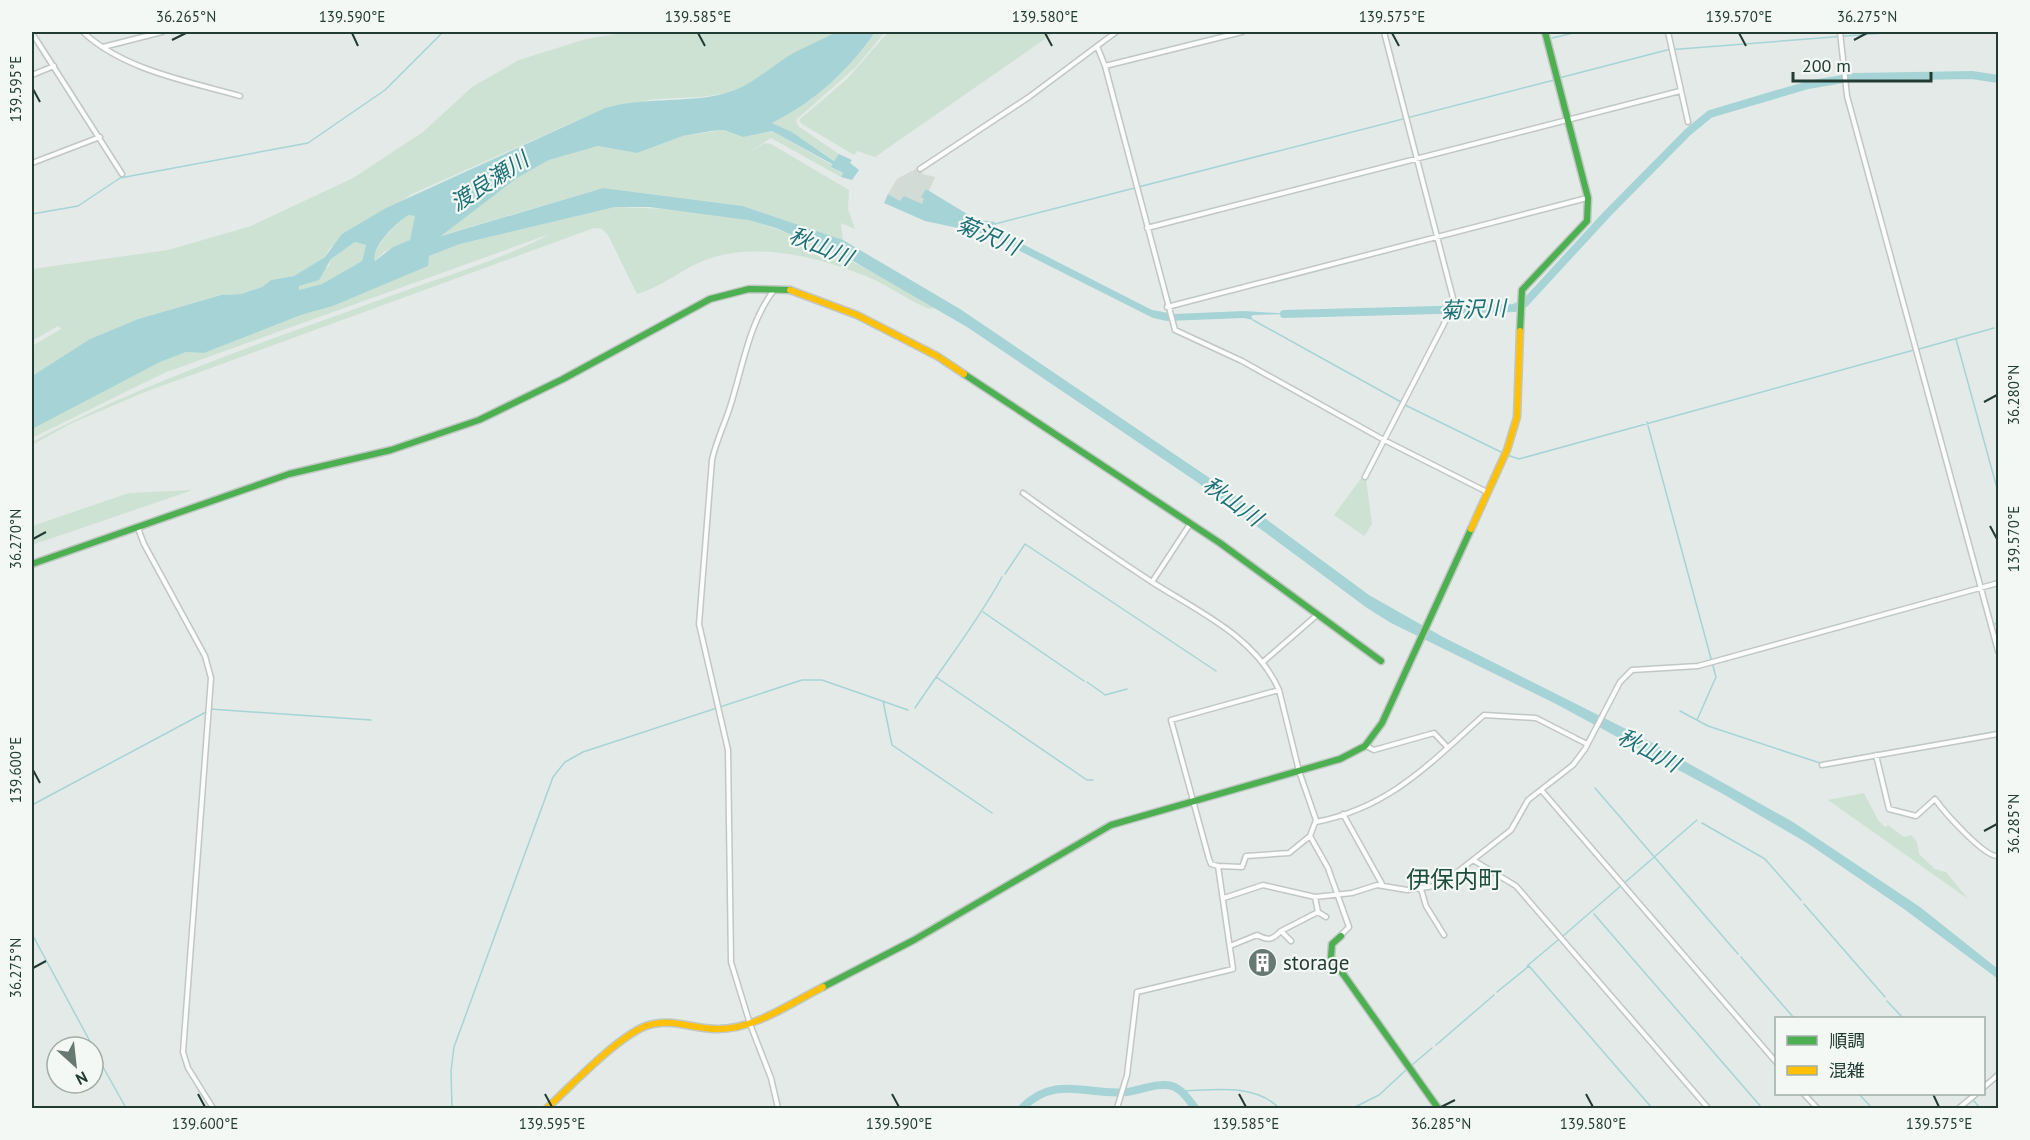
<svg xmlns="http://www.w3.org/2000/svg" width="2030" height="1140" viewBox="0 0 2030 1140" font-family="'PT Sans','Noto Sans JP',sans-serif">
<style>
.built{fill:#d2dbd6}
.green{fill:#cee2d3}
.water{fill:#a6d4d6;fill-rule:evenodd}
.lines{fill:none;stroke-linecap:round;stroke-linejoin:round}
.stream{stroke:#a6d4d6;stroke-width:1.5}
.river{stroke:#a6d4d6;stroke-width:8}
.street-casing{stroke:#c1c7c4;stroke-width:7}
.fast-casing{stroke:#c0c7c4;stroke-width:9}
.slow-casing{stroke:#c0c7c4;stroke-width:9}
.street{stroke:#fbfcfb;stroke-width:4}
.fast{stroke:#4caf50;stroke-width:6}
.slow{stroke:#ffc107;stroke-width:6}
.ticks{fill:none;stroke:#233c33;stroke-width:2}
.labels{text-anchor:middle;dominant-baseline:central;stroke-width:4.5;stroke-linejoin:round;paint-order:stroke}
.poi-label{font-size:21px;fill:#233c33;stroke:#f3f8f5;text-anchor:start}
.water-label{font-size:22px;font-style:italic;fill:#1e7077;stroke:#f3f8f5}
.quarter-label{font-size:24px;fill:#1f4e3e;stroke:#f3f8f5}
.neatline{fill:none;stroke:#233c33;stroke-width:2}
.ticks-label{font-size:15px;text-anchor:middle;fill:#233c33}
</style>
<rect width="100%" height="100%" fill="#e4eae7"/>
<!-- built -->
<path class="built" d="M 917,168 L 923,174 L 935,177 L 929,191 L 926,189 L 922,197 L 925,199 L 922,204 L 900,201 L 888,194 L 897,179 Z"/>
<!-- green -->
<path class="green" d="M 629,32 L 835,32 L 821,41 L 793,53 L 758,79 L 729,93 L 701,97 L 656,99 L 605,108 L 412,194 L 330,248 L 325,257 L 294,276 L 271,280 L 262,287 L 241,294 L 220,295 L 138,319 L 90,339 L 32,376 L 32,346 L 61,329 L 58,326 L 32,341 L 32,269 L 168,250 L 251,226 L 353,178 L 423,132 L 472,87 L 519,60 L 586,39 Z
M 875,32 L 885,32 L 856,67 L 796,120 L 798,126 L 839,154 L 835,161 L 792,132 L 772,123 C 812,103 850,69 875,32 Z
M 888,32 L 1055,32 L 875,157 L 857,151 L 854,155 L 802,124 L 799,120 L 847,79 Z
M 724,130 L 743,137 L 772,131 L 832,165 L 831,167 L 843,174 L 841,177 L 771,138 L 746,154 L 765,143 L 771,144 L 849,190 L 848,209 L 855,229 L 841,223 L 843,240 L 743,206 L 603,188 L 439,236 L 517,178 L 549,160 L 598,146 L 637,153 L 683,136 Z
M 615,207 C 659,209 708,209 751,221 C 817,239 878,275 937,308 L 929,309 C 908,300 889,286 868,277 C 822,258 760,242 711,258 C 685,266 663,287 637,294 L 608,235 L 602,229 L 594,228 L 145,392 L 72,423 L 32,445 L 32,442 C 147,380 271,340 393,295 C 445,276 501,260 550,234 L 164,373 L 32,438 L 32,429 L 46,419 L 159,362 L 186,352 L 204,353 L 301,315 L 333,306 L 427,266 L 429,256 L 460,244 Z
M 409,215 L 416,216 L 410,240 L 384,252 L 375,261 C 371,248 398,222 409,215 Z
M 355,242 L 366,245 L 362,261 L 322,284 L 299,291 L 299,286 L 329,266 L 331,259 Z
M 1362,477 L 1366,479 L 1372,524 L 1364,536 L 1334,515 Z
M 191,490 L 190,491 L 32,545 L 32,526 L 129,493 Z
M 1864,793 L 1878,820 L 1885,827 L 1888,825 L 1904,837 L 1911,835 L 1917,842 L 1919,854 L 1935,869 L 1946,872 L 1968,899 L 1828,800 Z"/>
<!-- water -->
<path class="water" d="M 835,32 L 875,32 C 850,69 813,103 772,123 L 792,132 L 834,161 L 839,154 L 852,160 L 850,163 L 859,170 L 852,180 L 841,177 L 843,173 L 831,167 L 832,164 L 772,131 L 743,137 L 724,130 L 711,131 L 683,136 L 637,153 L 598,146 L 549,160 L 517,178 L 441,236 L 603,188 L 743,206 L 843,240 L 960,309 L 1220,485 L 1369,595 L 1443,637 L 1638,735 L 1793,822 L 1920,907 L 1998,969 L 1998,979 L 1904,909 L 1807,843 L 1723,794 L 1556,704 L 1391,623 L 1367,608 L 1197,482 L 967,327 L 853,261 L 776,228 L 748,220 L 649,207 L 615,207 L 460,244 L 429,256 L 428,266 L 333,306 L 301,315 L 204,353 L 186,352 L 160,362 L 32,429 L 32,376 L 90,339 L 138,319 L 221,295 L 241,294 L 262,287 L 271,280 L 294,276 L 325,257 L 342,234 L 386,208 L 605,108 C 643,97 681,103 719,95 C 748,89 766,70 790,55 C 805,46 821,41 835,32 ZM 409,215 L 415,216 L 410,240 L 393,247 L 375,261 C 371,246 397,222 409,215 ZM 355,242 L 366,245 L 362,261 L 322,284 L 299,290 L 299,286 L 319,280 L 331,259 Z
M 926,189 L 977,220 L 995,222 L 993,229 L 1152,310 L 1174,314 L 1244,311 L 1293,314 L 1254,315 L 1251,316 L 1253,320 L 1244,318 L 1167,321 L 1153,318 L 986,234 L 925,221 L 884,203 L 888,194 L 900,201 L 904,196 L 922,204 L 924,199 L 921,197 Z"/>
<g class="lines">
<!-- stream -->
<path class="stream" d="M 1552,38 L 1578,32
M 1559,78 L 1667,50 L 1898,32
M 32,214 L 78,206 L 120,178 L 308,143 L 385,90 L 443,32
M 995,224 L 1554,80
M 1253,320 L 1401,402
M 1956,339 L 1998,492
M 1919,349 L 1994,328
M 1405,405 L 1503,453
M 1647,422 L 1716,677 L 1697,720
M 1507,455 L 1519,459 L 1914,350
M 1005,574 L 1025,544 L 1216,671
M 983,612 L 1084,681
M 1995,624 L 1998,623
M 936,677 L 1087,780 L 1093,780
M 1087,682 L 1104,694
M 1105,695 L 1127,689
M 883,701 L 892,745 L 992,813
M 915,708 C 944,664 977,623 1002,577
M 210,709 L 371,720
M 1680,711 L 1708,726 L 1820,763 L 1864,755
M 1950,740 L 1998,731
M 1869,754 L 1946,741
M 1595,788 L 1738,954
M 32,805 L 206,712
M 1702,823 L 1765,859 L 1801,900
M 1804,904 L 1885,997
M 1594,914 L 1762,1108
M 32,934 L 93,1047
M 1563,936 L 1697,820
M 1741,957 L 1794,1018
M 1527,966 L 1558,940
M 1497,992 L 1529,966 L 1652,1108
M 1887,1001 L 1903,1018
M 1436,1045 L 1494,995
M 93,1049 L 126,1108
M 1412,1065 L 1432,1048
M 1181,1091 C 1214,1090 1254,1083 1279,1108
M 1859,1094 L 1872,1108
M 1967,1094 L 1970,1096
M 1973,1100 L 1980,1108
M 452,1108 L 451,1071 L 454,1047 L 553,777 L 565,762 L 583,752 L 802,680 L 822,680 L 908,710
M 1353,1108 L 1379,1095 L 1406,1070"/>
<!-- river -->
<path class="river" d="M 1284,314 L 1514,308 L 1525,303 L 1607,214 L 1688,132 L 1710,114 L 1808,85 L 1854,77 L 1972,75 L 1998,79
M 1022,1108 C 1056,1074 1087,1096 1127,1092 C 1141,1090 1159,1082 1172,1086 C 1182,1089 1189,1100 1195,1108"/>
<defs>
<path id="street" d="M 83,32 C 124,70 187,81 240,96
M 1384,32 L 1454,302
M 1668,32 L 1688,122
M 1840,32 L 1847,96 L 1998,651
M 32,33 L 122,174
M 1097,46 L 1105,66 L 1175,330 L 1242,361 L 1384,440 L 1487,492
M 103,47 L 162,32
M 1105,66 L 1242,32
M 32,75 L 54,66
M 32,163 L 100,137
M 920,169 L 1029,97 L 1116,32
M 1147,228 L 1680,91
M 774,290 C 749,322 742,370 730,407 C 724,426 716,441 712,460 L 699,624 L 728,750 L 731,962 L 750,1024 L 771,1078 L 778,1108
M 1167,307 L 1587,198
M 1365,477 L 1446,320
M 1023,493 C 1065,524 1108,553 1152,582 C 1199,612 1256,637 1279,690
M 140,527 L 139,531 L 144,544 L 205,656 L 211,678 L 183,1052 L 188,1068 L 213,1108
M 1152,582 L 1190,524
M 1263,662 L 1317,615
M 1366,746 L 1374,750 L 1434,733 L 1448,748
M 1876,755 L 1889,809 L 1916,816 L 1935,799 C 1944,812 1985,858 1998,856
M 1822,765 L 1998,734
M 1542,791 L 1776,1062
M 1343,814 L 1382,884
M 1316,822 C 1391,807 1430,763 1484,715 L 1536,718 L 1587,744
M 1473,860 L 1516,886 L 1708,1108
M 1218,866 L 1242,867 L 1246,856 L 1289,853 L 1310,836
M 1421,889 L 1426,906 L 1444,935
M 1315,897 L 1318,912 L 1326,917
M 1224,898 L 1263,885 L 1315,897 L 1352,893 L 1377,885 L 1407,890 L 1441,885 L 1511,830 L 1528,800 L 1573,765 L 1585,749 L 1620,682 L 1632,670 L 1698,666 L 1998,583
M 1291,941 L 1281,931 L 1318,912
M 1230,946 L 1257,935 C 1269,941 1272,940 1281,931
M 1984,1087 L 1998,1075
M 1804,1094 L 1817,1108
M 1117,1108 L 1127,1075 L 1137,992 L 1233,969 L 1218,866 L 1211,864 L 1209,859 L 1171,720 L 1279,690 L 1299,771 L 1316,820 L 1310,836 L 1328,868 L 1349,927 L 1341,935
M 1959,1108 L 1976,1094"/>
<path id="fast" d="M 1520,331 L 1522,290 L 1587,221 L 1588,198 L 1545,32
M 964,374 L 1220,543 L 1381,661
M 32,564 L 289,474 L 391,450 L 479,420 L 563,379 L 710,299 L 749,289 L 790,290
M 1341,936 L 1332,944 L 1331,957 L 1438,1108
M 823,987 L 914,940 L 1111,825 L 1340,759 L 1365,746 L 1382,723 L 1471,529"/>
<path id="slow" d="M 790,290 L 857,315 L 937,356 L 964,374
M 1471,529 L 1507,450 L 1517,417 L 1520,331
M 547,1108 C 571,1086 617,1037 646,1026 C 670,1017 692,1029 718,1029 C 755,1029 791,1003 823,987"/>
</defs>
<!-- street casing -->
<use href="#street" class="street-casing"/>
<!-- fast casing -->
<use href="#fast" class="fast-casing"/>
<!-- slow casing -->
<use href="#slow" class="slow-casing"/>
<!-- street -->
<use href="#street" class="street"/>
<!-- fast -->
<use href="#fast" class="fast"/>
<!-- slow -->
<use href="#slow" class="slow"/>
</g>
<!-- ticks -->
<path class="ticks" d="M 352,33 L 358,46M 698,33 L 705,46M 1045,33 L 1052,46M 1392,33 L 1399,46M 1739,33 L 1746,46M 172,40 L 186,33M 1854,40 L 1867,33M 33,89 L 40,102M 1984,402 L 1997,395M 1990,526 L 1997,539M 33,539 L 46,532M 33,770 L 40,783M 1984,831 L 1997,824M 33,968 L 46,961M 198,1094 L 205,1107M 545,1094 L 552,1107M 892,1094 L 899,1107M 1239,1094 L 1246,1107M 1586,1094 L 1593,1107M 1933,1094 L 1939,1107M 1441,1107 L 1455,1100"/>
<!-- icons -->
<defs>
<symbol id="building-disc" viewBox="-11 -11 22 22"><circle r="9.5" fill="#677972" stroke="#f3f8f5"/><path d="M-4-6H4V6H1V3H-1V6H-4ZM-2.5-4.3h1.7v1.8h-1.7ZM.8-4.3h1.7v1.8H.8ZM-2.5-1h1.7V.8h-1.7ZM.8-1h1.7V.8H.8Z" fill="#fff"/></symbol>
</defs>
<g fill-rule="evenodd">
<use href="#building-disc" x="1246" y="946" width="33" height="33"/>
</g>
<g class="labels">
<!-- poi labels -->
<g class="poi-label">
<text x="1283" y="962">storage</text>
</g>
<!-- water labels -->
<g class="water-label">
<text transform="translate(489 181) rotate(-33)">渡良瀬川</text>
<text transform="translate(988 235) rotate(23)">菊沢川</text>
<text transform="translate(821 246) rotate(22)">秋山川</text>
<text transform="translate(1473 309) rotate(-2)">菊沢川</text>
<text transform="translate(1233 501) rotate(36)">秋山川</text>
<text transform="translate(1649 750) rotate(28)">秋山川</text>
</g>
<!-- quarter labels -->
<g class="quarter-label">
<text x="1454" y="879">伊保内町</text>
</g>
</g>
<!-- border -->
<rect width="2030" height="1140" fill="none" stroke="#f3f8f5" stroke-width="66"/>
<!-- legend -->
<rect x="1775" y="1017" width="210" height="78" fill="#f3f8f5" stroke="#a0ada7" stroke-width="1.5"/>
<rect x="1787" y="1036" width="30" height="9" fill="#4caf50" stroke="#a0ada7" stroke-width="1.5"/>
<text x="1829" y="1047" font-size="18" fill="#233c33">順調</text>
<rect x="1787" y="1066" width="30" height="9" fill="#ffc107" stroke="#a0ada7" stroke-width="1.5"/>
<text x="1829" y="1077" font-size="18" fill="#233c33">混雑</text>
<!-- north arrow -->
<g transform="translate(75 1065) rotate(153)"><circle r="28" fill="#f3f8f5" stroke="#a0ada7" stroke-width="1.5"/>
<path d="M0-4.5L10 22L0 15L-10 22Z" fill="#677972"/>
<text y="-9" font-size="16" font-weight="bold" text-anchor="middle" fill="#233c33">N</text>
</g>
<!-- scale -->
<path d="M1793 72v9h138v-9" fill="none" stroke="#233c33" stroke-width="3"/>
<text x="1802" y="72" font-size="18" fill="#233c33" stroke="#f3f8f5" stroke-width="4.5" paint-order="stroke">200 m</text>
<rect x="33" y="33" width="1964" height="1074" class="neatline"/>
<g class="ticks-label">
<text x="186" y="22">36.265°N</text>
<text x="352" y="22">139.590°E</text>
<text x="698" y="22">139.585°E</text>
<text x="1045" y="22">139.580°E</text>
<text x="1392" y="22">139.575°E</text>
<text x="1739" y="22">139.570°E</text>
<text x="1867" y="22">36.275°N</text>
<text transform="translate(16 89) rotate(-90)" y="5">139.595°E</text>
<text transform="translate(2014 395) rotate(-90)" y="5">36.280°N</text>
<text transform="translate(2014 539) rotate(-90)" y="5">139.570°E</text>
<text transform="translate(16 539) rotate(-90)" y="5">36.270°N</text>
<text transform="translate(16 770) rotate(-90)" y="5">139.600°E</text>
<text transform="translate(2014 824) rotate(-90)" y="5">36.285°N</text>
<text transform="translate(16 968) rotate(-90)" y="5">36.275°N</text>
<text x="205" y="1129">139.600°E</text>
<text x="552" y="1129">139.595°E</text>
<text x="899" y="1129">139.590°E</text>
<text x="1246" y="1129">139.585°E</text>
<text x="1441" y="1129">36.285°N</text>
<text x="1593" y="1129">139.580°E</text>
<text x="1939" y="1129">139.575°E</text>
</g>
</svg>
